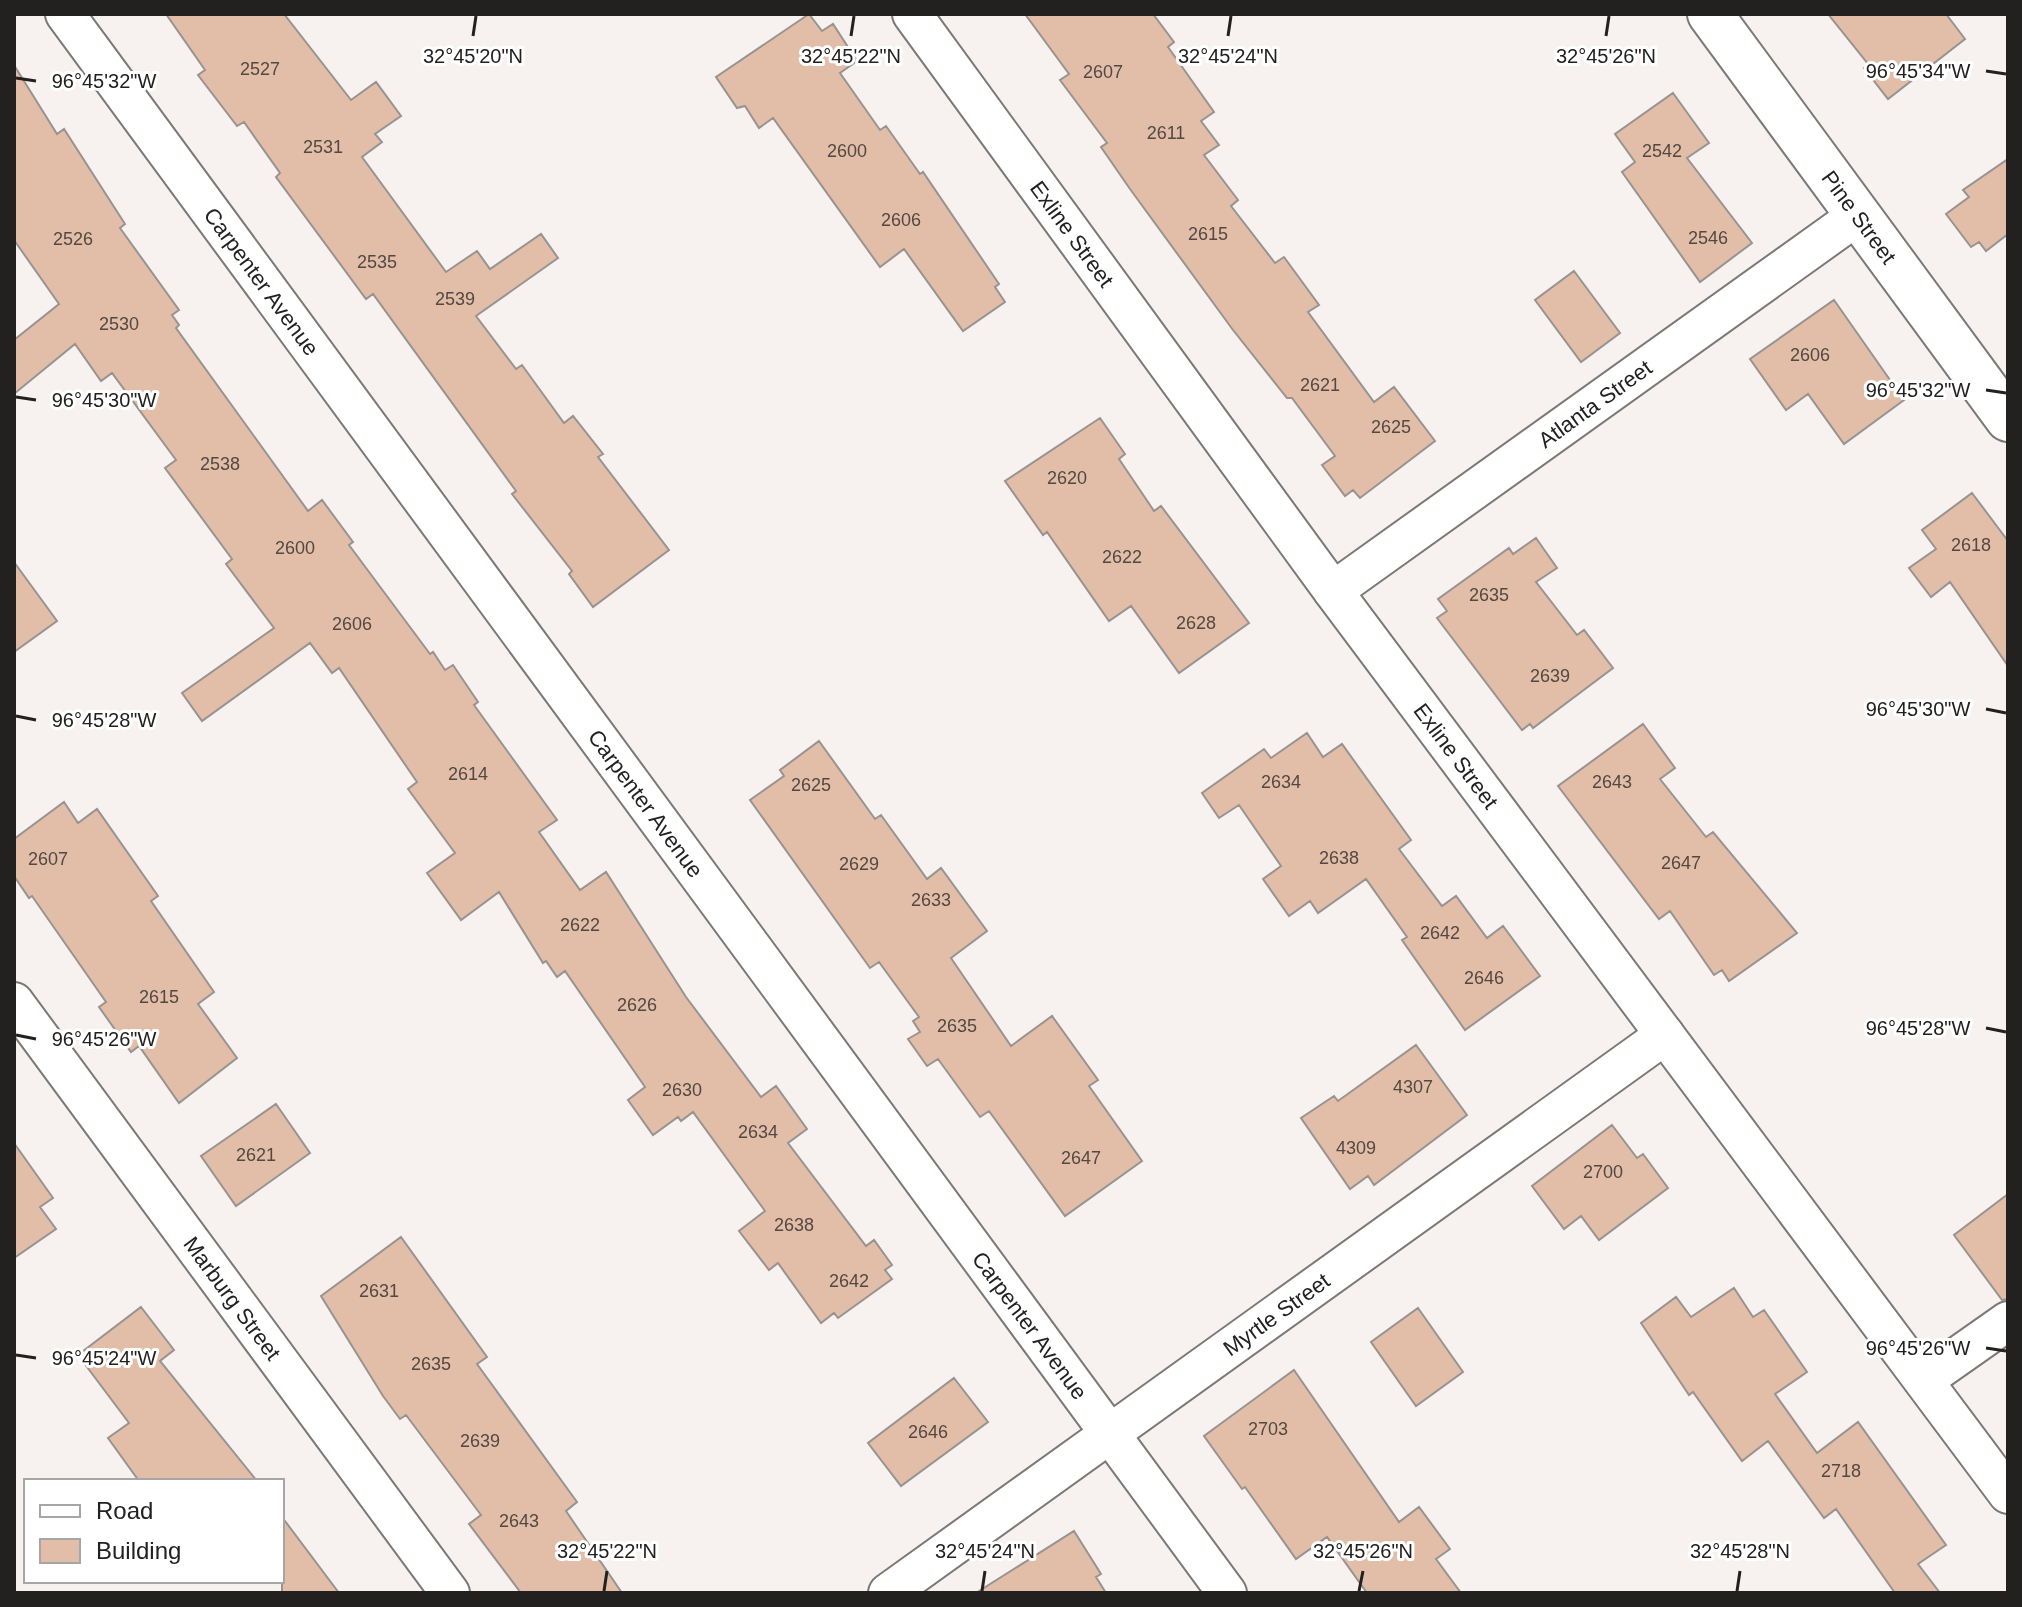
<svg xmlns="http://www.w3.org/2000/svg" width="2022" height="1607" font-family="Helvetica,sans-serif">
  <style>
    .building { fill: #e2bea8; stroke: #989391; stroke-width: 2 }
    .lines { fill: none; stroke-linecap: round; stroke-linejoin: round }
    .minor-casing { stroke: #7d7876; stroke-width: 42 }
    .tertiary-casing { stroke: #7d7876; stroke-width: 48 }
    .minor { stroke: #fff; stroke-width: 38 }
    .tertiary { stroke: #fff; stroke-width: 44 }
    .ticks { fill: none; stroke: #232120; stroke-width: 3 }
    .labels { text-anchor: middle; stroke-width: 6; stroke-linejoin: round; paint-order: stroke }
    .number-label { font-size: 18px; fill: #534842 }
    .street-label { font-size: 22px; fill: #232120; stroke: #fff }
    .ticks-label { font-size: 20px; text-anchor: middle; fill: #232120; stroke: #fff; stroke-width: 6; stroke-linejoin: round; paint-order: stroke }
  </style>
  <rect width="100%" height="100%" fill="#f7f2ef"/>
  <path class="building" d="M166 14H284L351 100 376 82 401 116 375 134 382 142 362 157 446 272 477 251 490 269 541 234 558 258 476 316 516 369 522 365 564 423 573 416 603 454 598 457 669 550 593 607 569 574 572 571 512 494 516 491 373 294 366 299 276 177 280 173 244 122 237 126 198 75 205 70Z
    M809 14 822 31 833 24 857 61 840 73 880 130 886 126 920 174 923 172 999 284 995 287 1005 302 963 331 904 249 880 267 773 118 759 128 745 106 737 108 716 77Z
    M1025 14H1153L1174 42 1168 47 1214 112 1201 121 1219 145 1204 155 1238 200 1231 206 1275 263 1284 257 1319 305 1308 312 1374 402 1394 387 1435 441 1360 498 1353 490 1345 496 1322 465 1335 456 1292 398H1287L1233 330 1130 189 1101 147 1107 143 1060 80 1069 74Z
    M1828 14H1946L1965 39 1888 99 1864 68 1868 64Z
    M14 65 57 134 64 129 125 224 120 228 179 310 172 315 179 325 176 328 308 511 322 500 353 542 349 545 430 654 433 652 445 670 453 665 478 702 474 705 557 820 539 832 580 890 606 872 686 997 761 1097 776 1086 807 1129 788 1143 866 1246 874 1240 892 1265 885 1270 892 1279 838 1318 834 1313 821 1323 778 1263 769 1270 739 1231 765 1211 693 1112 681 1121 678 1117 653 1135 628 1100 645 1087 565 971 557 977 546 961 543 963 499 892 461 920 427 873 455 853 408 789 417 782 339 668 332 673 310 643 202 721 182 693 274 628 226 564 232 559 165 468 176 460 112 373 101 381 75 344 14 394V340L59 304 14 240Z
    M1673 93 1709 143 1687 158 1752 243 1700 282 1622 172 1635 162 1615 134Z
    M2008 159V234L1986 251 1979 242 1971 247 1946 214 1969 197 1963 190Z
    M1574 271 1620 333 1581 362 1535 300Z
    M1834 300 1904 400 1844 444 1808 394 1786 410 1750 359Z
    M1100 418 1125 454 1119 459 1154 511 1161 506 1249 623 1179 673 1131 606 1109 621 1047 532 1043 535 1005 481Z
    M1972 493 2008 541V666L1950 582 1931 597 1909 568 1936 549 1922 530Z
    M1536 538 1557 568 1536 582 1577 635 1584 630 1613 668 1533 728 1530 724 1522 730 1437 618 1447 611 1438 599 1509 548 1513 554Z
    M14 562 57 621 14 652Z
    M1643 724 1675 768 1660 779 1706 837 1713 832 1797 933 1729 981 1722 970 1714 975 1670 911 1659 919 1558 786Z
    M1307 733 1323 757 1342 744 1411 840 1399 849 1442 906 1456 896 1487 938 1503 926 1540 976 1465 1030 1402 940 1407 937 1366 879 1318 913 1310 901 1289 916 1263 879 1281 866 1239 805 1219 818 1202 793 1264 749 1271 758Z
    M819 741 875 819 881 815 927 879 941 868 987 931 951 958 1011 1046 1052 1016 1098 1080 1089 1086 1142 1161 1065 1216 989 1111 980 1117 938 1059 927 1066 908 1039 920 1032 913 1021 919 1017 879 962 870 968 750 800 784 776 780 770Z
    M64 802 78 823 97 809 158 896 151 901 214 992 198 1004 237 1058 179 1103 139 1046 131 1052 99 1007 106 1002 32 896 29 898 14 876V839Z
    M1416 1045 1467 1115 1374 1185 1368 1176 1350 1189 1301 1118 1334 1096 1338 1101Z
    M276 1104 310 1153 236 1206 201 1156Z
    M1612 1125 1637 1158 1643 1154 1668 1188 1599 1240 1581 1216 1564 1229 1532 1186Z
    M14 1143 53 1198 40 1207 56 1229 14 1258Z
    M2008 1194V1299L2002 1300 1954 1235Z
    M401 1237 487 1357 477 1364 577 1502 566 1511 622 1593H521L469 1524 481 1515 406 1415 400 1419 383 1396 321 1296Z
    M1734 1288 1753 1317 1764 1310 1807 1372 1775 1394 1817 1453 1858 1422 1946 1545 1918 1564 1940 1593H1895L1836 1509 1824 1518 1768 1441 1742 1461 1693 1392 1689 1395 1641 1323 1676 1297 1691 1317Z
    M141 1307 174 1350 160 1361 257 1481H139L108 1438 129 1423 78 1355Z
    M1418 1308 1463 1372 1416 1406 1371 1342Z
    M1294 1370 1399 1522 1419 1507 1450 1549 1436 1559 1461 1593H1367L1327 1537 1296 1559 1245 1487 1242 1489 1204 1436Z
    M954 1378 988 1422 901 1486 868 1443Z
    M282 1517 339 1593H282Z
    M1074 1531 1101 1574 1096 1577 1106 1593H976Z"/>
  <g class="lines">
    <defs>
      <g id="minor">
        <path id="s1" d="M65 14 1227 1593"/>
        <path id="s2" d="M912 14 1333 591 2008 1494"/>
        <path id="s3" d="M1333 591 1857 216"/>
        <path id="s4" d="M14 1002 450 1593"/>
        <path d="M1924 1380 2008 1321"/>
        <path id="s5" d="M888 1593 1665 1035"/>
      </g>
      <g id="tertiary">
        <path id="s6" d="M1710 14 2008 419"/>
      </g>
    </defs>
    <use href="#minor" class="minor-casing"/>
    <use href="#tertiary" class="tertiary-casing"/>
    <use href="#minor" class="minor"/>
    <use href="#tertiary" class="tertiary"/>
  </g>
  <path class="ticks" d="M473 36 476 16M851 36 854 16M1228 36 1231 16M1606 36 1609 16M1986 71 2006 74M16 78 36 81M1986 390 2006 393M16 397 36 400M1986 709 2006 713M16 716 36 720M1986 1028 2006 1032M16 1035 36 1039M1986 1348 2006 1351M16 1355 36 1358M604 1591 607 1571M982 1591 985 1571M1359 1591 1363 1571M1737 1591 1740 1571"/>
  <g class="labels">
    <g class="number-label">
      <text x="260" y="75">2527</text>
      <text x="1103" y="78">2607</text>
      <text x="1166" y="139">2611</text>
      <text x="323" y="153">2531</text>
      <text x="847" y="157">2600</text>
      <text x="1662" y="157">2542</text>
      <text x="901" y="226">2606</text>
      <text x="1208" y="240">2615</text>
      <text x="1708" y="244">2546</text>
      <text x="73" y="245">2526</text>
      <text x="377" y="268">2535</text>
      <text x="455" y="305">2539</text>
      <text x="119" y="330">2530</text>
      <text x="1810" y="361">2606</text>
      <text x="1320" y="391">2621</text>
      <text x="1391" y="433">2625</text>
      <text x="220" y="470">2538</text>
      <text x="1067" y="484">2620</text>
      <text x="1971" y="551">2618</text>
      <text x="295" y="554">2600</text>
      <text x="1122" y="563">2622</text>
      <text x="1489" y="601">2635</text>
      <text x="1196" y="629">2628</text>
      <text x="352" y="630">2606</text>
      <text x="1550" y="682">2639</text>
      <text x="468" y="780">2614</text>
      <text x="1281" y="788">2634</text>
      <text x="1612" y="788">2643</text>
      <text x="811" y="791">2625</text>
      <text x="1339" y="864">2638</text>
      <text x="48" y="865">2607</text>
      <text x="1681" y="869">2647</text>
      <text x="859" y="870">2629</text>
      <text x="931" y="906">2633</text>
      <text x="580" y="931">2622</text>
      <text x="1440" y="939">2642</text>
      <text x="1484" y="984">2646</text>
      <text x="159" y="1003">2615</text>
      <text x="637" y="1011">2626</text>
      <text x="957" y="1032">2635</text>
      <text x="1413" y="1093">4307</text>
      <text x="682" y="1096">2630</text>
      <text x="758" y="1138">2634</text>
      <text x="1356" y="1154">4309</text>
      <text x="256" y="1161">2621</text>
      <text x="1081" y="1164">2647</text>
      <text x="1603" y="1178">2700</text>
      <text x="794" y="1231">2638</text>
      <text x="849" y="1287">2642</text>
      <text x="379" y="1297">2631</text>
      <text x="431" y="1370">2635</text>
      <text x="1268" y="1435">2703</text>
      <text x="928" y="1438">2646</text>
      <text x="480" y="1447">2639</text>
      <text x="1841" y="1477">2718</text>
      <text x="519" y="1527">2643</text>
    </g>
    <g class="street-label">
      <text dy="8" stroke="none"><textPath href="#s6" startOffset="252">Pine Street</textPath></text>
      <text dy="8" stroke="none"><textPath href="#s2" startOffset="272">Exline Street</textPath></text>
      <text dy="8" stroke="none"><textPath href="#s1" startOffset="332">Carpenter Avenue</textPath></text>
      <text dy="8" stroke="none"><textPath href="#s3" startOffset="322">Atlanta Street</textPath></text>
      <text dy="8" stroke="none"><textPath href="#s2" startOffset="920">Exline Street</textPath></text>
      <text dy="8" stroke="none"><textPath href="#s1" startOffset="980">Carpenter Avenue</textPath></text>
      <text dy="8" stroke="none"><textPath href="#s4" startOffset="368">Marburg Street</textPath></text>
      <text dy="8" stroke="none"><textPath href="#s5" startOffset="478">Myrtle Street</textPath></text>
      <text dy="8" stroke="none"><textPath href="#s1" startOffset="1628">Carpenter Avenue</textPath></text>
    </g>
  </g>
  <g class="ticks-label">
    <text x="473" y="63">32°45'20"N</text>
    <text x="851" y="63">32°45'22"N</text>
    <text x="1228" y="63">32°45'24"N</text>
    <text x="1606" y="63">32°45'26"N</text>
    <text x="1918" y="78">96°45'34"W</text>
    <text x="104" y="88">96°45'32"W</text>
    <text x="1918" y="397">96°45'32"W</text>
    <text x="104" y="407">96°45'30"W</text>
    <text x="1918" y="716">96°45'30"W</text>
    <text x="104" y="727">96°45'28"W</text>
    <text x="1918" y="1035">96°45'28"W</text>
    <text x="104" y="1046">96°45'26"W</text>
    <text x="1918" y="1355">96°45'26"W</text>
    <text x="104" y="1365">96°45'24"W</text>
    <text x="607" y="1558">32°45'22"N</text>
    <text x="985" y="1558">32°45'24"N</text>
    <text x="1363" y="1558">32°45'26"N</text>
    <text x="1740" y="1558">32°45'28"N</text>
  </g>
  <rect width="2022" height="1607" fill="none" stroke="#232120" stroke-width="32"/>
  <rect x="24" y="1479" width="260" height="104" fill="#ffffff" stroke="#a7a6a6" stroke-width="2"/>
  <rect x="40" y="1505" width="40" height="12" fill="#ffffff" stroke="#a7a6a6" stroke-width="2"/>
  <text x="96" y="1519" font-size="24" fill="#232120">Road</text>
  <rect x="40" y="1539" width="40" height="24" fill="#e2bea8" stroke="#a7a6a6" stroke-width="2"/>
  <text x="96" y="1559" font-size="24" fill="#232120">Building</text>
</svg>
